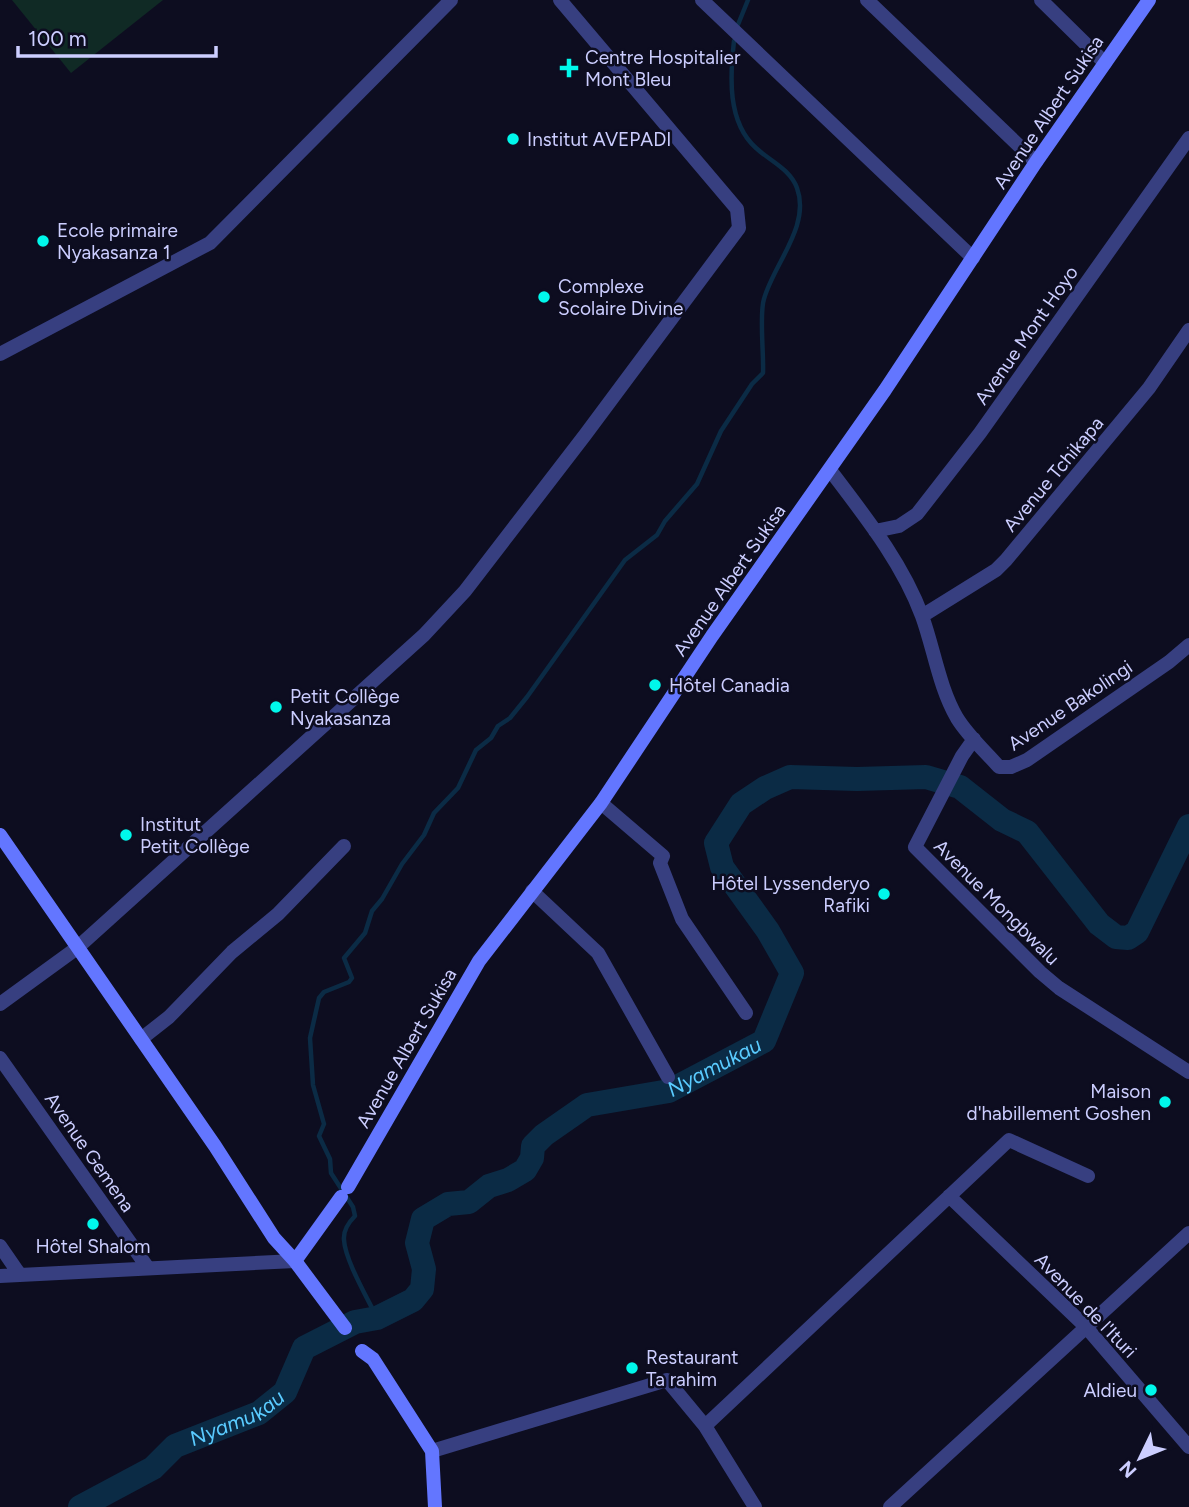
<svg xmlns="http://www.w3.org/2000/svg" width="1189" height="1507" font-family="Figtree,sans-serif">
  <style>
    .garden { fill: #102a25 }
    .lines { fill: none; stroke-linecap: round; stroke-linejoin: round }
    .stream { stroke: #0b2b45; stroke-width: 4.5 }
    .river { stroke: #0b2b45; stroke-width: 24 }
    .street { stroke: #373f80; stroke-width: 14 }
    .secondary { stroke: #6376ff; stroke-width: 14 }
    .poi-dot { fill: #00f7eb; stroke: #0d0d20; stroke-width: 2.5 }
    .labels { text-anchor: middle; stroke-width: 5; stroke-linejoin: round; paint-order: stroke }
    .poi-label { font-size: 19px; fill: #ccceff; stroke: #0d0d20; text-anchor: start }
    .street-label { font-size: 19px; fill: #ccceff; stroke: #0d0d20 }
    .water-label { font-size: 21px; font-style: italic; fill: #5acbff; stroke: #0d0d20 }
  </style>
  <rect width="100%" height="100%" fill="#0d0d20"/>
  <path class="garden" d="M12 0H163L71 73Z"/>
  <g class="lines">
    <path class="stream" d="M737 27 748 0
      M377 1318C368 1299 345 1260 344 1240 343 1230 348 1223 355 1216L353 1207 331 1173 330 1159 319 1136 324 1124 313 1085 310 1038 319 998 324 992 349 982 352 978 344 958 365 933 372 911 382 899 402 864 424 835 434 813 458 788 476 750 491 738 498 726 510 718 527 697 625 560 657 535 665 521 697 484 721 431 752 384 763 373C764 355 759 313 764 299 773 265 811 226 797 188 790 169 770 161 756 148 727 122 730 76 734 41"/>
    <path class="river" id="s1" d="M80 1507 153 1468 175 1446 259 1413 285 1392 304 1348 355 1322 377 1318 413 1300 422 1289 424 1269 417 1243 423 1219 448 1204 469 1202 489 1186 508 1180 525 1170 532 1158 533 1146 544 1135 587 1105 669 1091 764 1041 792 973 768 931 722 867 716 843 741 804 765 788 790 777 857 779 926 777 960 787 1002 820 1027 832 1099 924 1116 937 1128 938 1137 932 1189 826"/>
    <path class="street" d="M702 0 973 258
      M867 0 1036 162
      M1041 0 1105 63
      M0 354 210 243 451 0
      M830 470C864 515 902 562 922 616 934 649 939 687 957 718 968 736 985 751 999 767H1011L1027 760 1169 662 1189 645
      M875 531 899 526 917 514 980 433 1189 138
      M922 616 996 570 1006 560 1149 388 1189 330
      M974 739 962 756 915 847 1040 972 1059 988 1189 1072
      M601 803 663 856 660 863 682 919 746 1013
      M532 891 598 953 668 1077
      M0 1004 77 948 424 635 465 591 585 435 739 228 737 209 560 0
      M141 1039 169 1017 232 952 278 914 344 846
      M0 1058 148 1268
      M949 1196 1086 1327 1189 1447
      M0 1246 20 1275
      M0 1276 295 1261
      M705 1426 1009 1140 1088 1176
      M432 1451 667 1380 705 1426 755 1507
      M890 1507 1189 1233"/>
    <path class="secondary" d="M0 835 215 1146 274 1238 295 1261 345 1328
      M348 1187 479 961 601 803 712 636 885 390 1036 162 1149 0
      M295 1261 341 1197
      M362 1351 373 1359 432 1451 435 1507"/>
  </g>
  <g class="poi-dot">
    <path d="M565.5 57.5h7v7h7v7h-7v7h-7v-7h-7v-7h7z"/>
    <circle cx="513" cy="139" r="7"/>
    <circle cx="43" cy="241" r="7"/>
    <circle cx="544" cy="297" r="7"/>
    <circle cx="655" cy="685" r="7"/>
    <circle cx="276" cy="707" r="7"/>
    <circle cx="126" cy="835" r="7"/>
    <circle cx="884" cy="894" r="7"/>
    <circle cx="1165" cy="1102" r="7"/>
    <circle cx="93" cy="1224" r="7"/>
    <circle cx="632" cy="1368" r="7"/>
    <circle cx="1151" cy="1390" r="7"/>
  </g>
  <g class="labels">
    <g class="poi-label">
      <text x="585" y="64">Centre Hospitalier<tspan x="585" dy="22">Mont Bleu</tspan></text>
      <text x="527" y="146">Institut AVEPADI</text>
      <text x="57" y="237">Ecole primaire<tspan x="57" dy="22">Nyakasanza 1</tspan></text>
      <text x="558" y="293">Complexe<tspan x="558" dy="22">Scolaire Divine</tspan></text>
      <text x="669" y="692">Hôtel Canadia</text>
      <text x="290" y="703">Petit Collège<tspan x="290" dy="22">Nyakasanza</tspan></text>
      <text x="140" y="831">Institut<tspan x="140" dy="22">Petit Collège</tspan></text>
      <text x="870" y="890" text-anchor="end">Hôtel Lyssenderyo<tspan x="870" dy="22">Rafiki</tspan></text>
      <text x="1151" y="1098" text-anchor="end">Maison<tspan x="1151" dy="22">d'habillement Goshen</tspan></text>
      <text x="93" y="1253" text-anchor="middle">Hôtel Shalom</text>
      <text x="646" y="1364">Restaurant<tspan x="646" dy="22">Ta rahim</tspan></text>
      <text x="1137" y="1397" text-anchor="end">Aldieu</text>
    </g>
    <g class="street-label">
      <text transform="translate(1048 112) rotate(-56)" y="7">Avenue Albert Sukisa</text>
      <text transform="translate(1026 335) rotate(-55)" y="7">Avenue Mont Hoyo</text>
      <text transform="translate(1053 474) rotate(-50)" y="7">Avenue Tchikapa</text>
      <text transform="translate(729 580) rotate(-55)" y="7">Avenue Albert Sukisa</text>
      <text transform="translate(1070 705) rotate(-34)" y="7">Avenue Bakolingi</text>
      <text transform="translate(997 902) rotate(45)" y="7">Avenue Mongbwalu</text>
      <text transform="translate(406 1048) rotate(-60)" y="7">Avenue Albert Sukisa</text>
      <text transform="translate(90 1152) rotate(55)" y="7">Avenue Gemena</text>
      <text transform="translate(1086 1305) rotate(46)" y="7">Avenue de l'Ituri</text>
    </g>
    <g class="water-label">
      <text dy="7" stroke="none"><textPath href="#s1" startOffset="835">Nyamukau</textPath></text>
      <text dy="7" stroke="none"><textPath href="#s1" startOffset="182">Nyamukau</textPath></text>
    </g>
  </g>
  <g transform="translate(1140 1458) rotate(227)" stroke="#0d0d20" stroke-width="5" paint-order="stroke">
  <path d="M0-5L12 26L0 18L-12 26Z" fill="#ccceff"/>
  <text y="-10" font-size="19" font-weight="bold" text-anchor="middle" fill="#ccceff">N</text>
  </g>
  <path d="M18 46v10h198v-10" fill="none" stroke="#ccceff" stroke-width="3.5"/>
  <text x="28" y="46" font-size="21" fill="#ccceff" stroke="#0d0d20" stroke-width="5" paint-order="stroke">100 m</text>
</svg>
